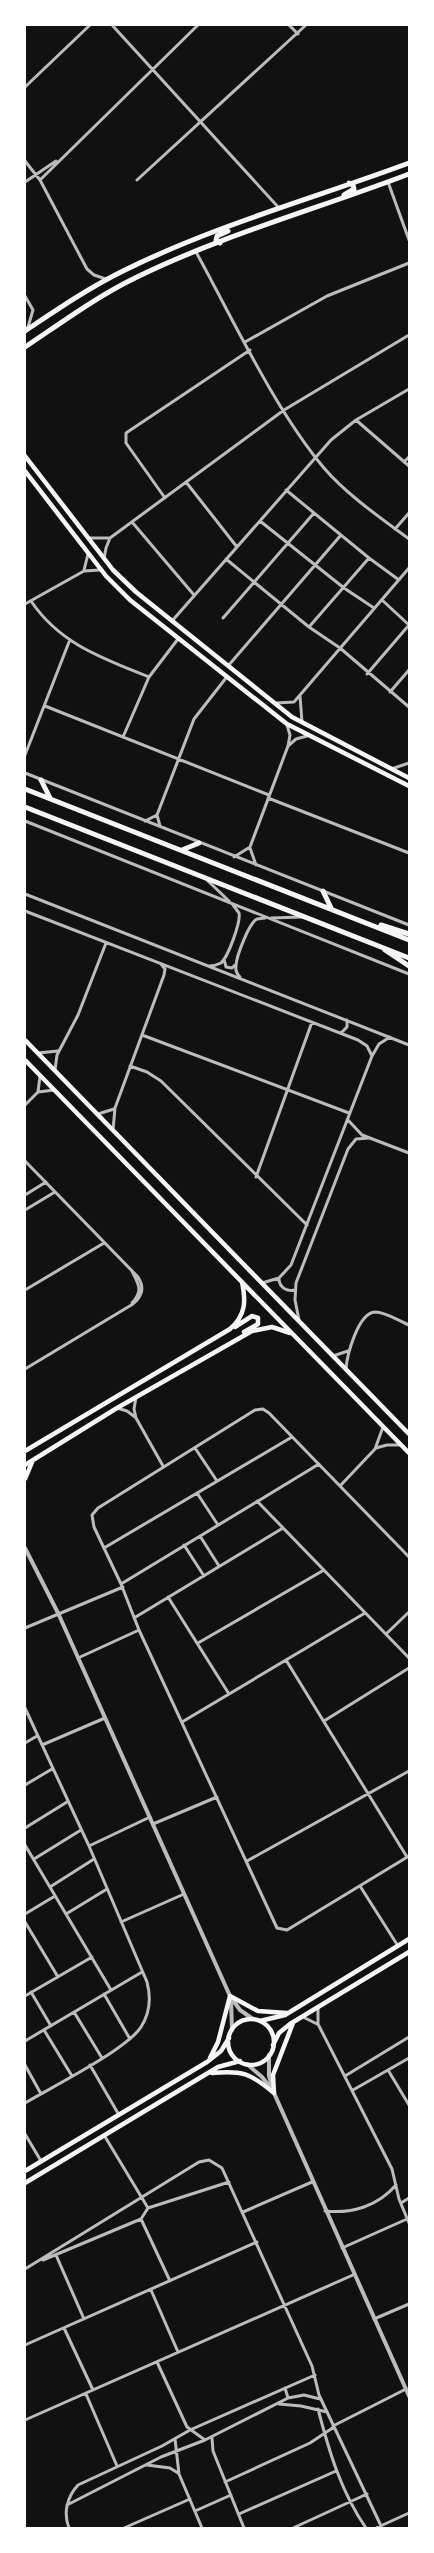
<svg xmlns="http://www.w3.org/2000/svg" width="434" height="2553" font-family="Raleway,sans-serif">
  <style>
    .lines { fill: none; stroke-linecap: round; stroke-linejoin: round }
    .minor { stroke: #bcbcbc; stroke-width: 3 }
    .tertiary { stroke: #bcbcbc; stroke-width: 4 }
    .secondary { stroke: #f5f5f5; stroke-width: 4.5 }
    .primary { stroke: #f5f5f5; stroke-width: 5 }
  </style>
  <rect width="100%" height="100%" fill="#111"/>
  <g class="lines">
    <path class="minor" d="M112 25 279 208
      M289 25 298 34
      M25 87 90 25
      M25 161 40 180 87 269 94 275 106 279
      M40 180 198 25
      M137 180 306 25
      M25 182 56 161
      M388 182 409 240
      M196 252C234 321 274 408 324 468 346 494 382 519 409 539
      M25 296 33 310 28 327
      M245 342 327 296 409 263
      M356 420 409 466
      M404 462 409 457
      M186 482 237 547
      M286 490 369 558 399 580
      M165 498 126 443V433L250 350
      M260 521 344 588 374 608
      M132 522 194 595
      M395 529 409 513
      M88 538H110
      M104 559 106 548 110 538 284 410 409 335
      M226 559 309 627 340 648 409 707
      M84 570 88 554
      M382 600 409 625
      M31 601C60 644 102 658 149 677
      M25 604 84 571 100 570
      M223 618 314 513
      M172 621 331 440 356 420 409 389
      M309 627 369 558
      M228 666 341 535
      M367 674 409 625
      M390 692 409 670
      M300 696 302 722
      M276 703 294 702 409 568
      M45 706 269 795
      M123 737 149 677 178 639
      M288 746 296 739 307 736
      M25 755 69 642
      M391 769 409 763
      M25 773 409 925
      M268 798 409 853
      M25 821 409 974
      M145 821 157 815
      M160 826 157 815 194 719 226 678
      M250 848 256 865
      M234 857 250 847 288 746 290 735 287 725
      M208 881 229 901
      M25 894 409 1045
      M25 911 358 1040 367 1046 372 1056
      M271 918 302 917
      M224 959 226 967 232 968 235 965
      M209 966C213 966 217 965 221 963 228 957 241 922 239 913L233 905
      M240 977C237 974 235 971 236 966 236 957 249 923 257 919L265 918
      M341 1033 347 1027V1020
      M142 1035 349 1113
      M38 1053 58 1051
      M130 1066 147 1072 161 1081 307 1225
      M55 1070 57 1055 78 1015 106 943
      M38 1092 54 1090
      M25 1105 38 1092 40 1076
      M98 1114 114 1109
      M348 1120 362 1135 409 1153
      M113 1130 115 1108 164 975 165 969 161 964
      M25 1161 138 1277C145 1288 142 1296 133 1304L25 1369
      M256 1177 312 1022
      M25 1195 46 1182
      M25 1210 55 1192
      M132 1271C138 1284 144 1290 132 1303
      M279 1278C279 1287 286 1292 295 1290
      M262 1283 279 1278 291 1265 372 1056 379 1044 390 1037
      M25 1290 104 1243
      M299 1320 295 1300 296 1283 348 1149 356 1139 369 1138
      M333 1356 348 1351
      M346 1369C347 1355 358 1313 375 1312 386 1312 399 1321 409 1325
      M136 1397 134 1409 136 1418 163 1466
      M117 1408 127 1411 135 1417
      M195 1448 217 1481
      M376 1448 387 1445H401
      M340 1486 375 1449 383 1427
      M197 1493 218 1525
      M257 1501 409 1658
      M200 1536 219 1566
      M184 1545 204 1576
      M104 1548 292 1437
      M409 1557 269 1413 263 1409 255 1410 98 1508 92 1515 94 1527 121 1584 139 1630 277 1928 287 1930 409 1856
      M121 1584 319 1464
      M168 1597 229 1694
      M134 1618 283 1528
      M25 1628 123 1587
      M386 1634 409 1612
      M198 1643 324 1570
      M78 1658 139 1630
      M286 1660 407 1857
      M25 1708 89 1846 147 1982C151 1997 150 2013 141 2027 126 2050 52 2087 25 2103
      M324 1721 409 1668
      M182 1722 365 1613
      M25 1743 37 1736
      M42 1745 105 1718
      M25 1785 52 1769
      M153 1824 217 1797
      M25 1828 67 1802
      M25 1845 111 1990
      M89 1846 150 1817
      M34 1859 81 1830
      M247 1861 409 1771
      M360 1886 398 1946
      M50 1887 94 1859
      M25 1914 55 1896
      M66 1914 107 1889
      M25 1922 58 1977
      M121 1922 184 1894
      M31 1992 51 2026
      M104 1994 130 2039
      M25 1996 92 1957
      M318 2007V2024L392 2169 399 2199 409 2223
      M74 2012 102 2058
      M303 2017 317 2024
      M44 2030 72 2076
      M25 2041 142 1972
      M25 2065 41 2094
      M90 2065 119 2115
      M388 2070 409 2105
      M345 2076 409 2037
      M353 2090 409 2058
      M25 2134 41 2161
      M104 2135 148 2208
      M401 2203 409 2198
      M325 2211C352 2214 378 2206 396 2185
      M243 2212 312 2182
      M141 2219 170 2281
      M342 2248 407 2219
      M56 2255 84 2319
      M43 2260 141 2219 148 2208 229 2182
      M25 2269 199 2162 209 2160 222 2168 312 2366 319 2395 382 2528
      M151 2290 178 2352
      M374 2319 409 2304
      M64 2328 93 2390
      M25 2345 257 2242
      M157 2362 187 2427 205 2440
      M285 2388 288 2398
      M86 2394 117 2466
      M279 2404 301 2406 327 2412
      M318 2409C329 2451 341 2492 366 2528
      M25 2420 353 2275
      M333 2426 406 2389
      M212 2438 213 2451 244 2528
      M175 2439 179 2474 202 2528
      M147 2465 170 2468 178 2473
      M225 2482 310 2443 334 2427
      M67 2505 161 2457 205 2440 288 2398 304 2395 320 2399
      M195 2511 231 2495
      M239 2514 336 2471
      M69 2528C63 2513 67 2497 78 2485L162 2446 190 2430 315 2375
      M124 2528 190 2499
      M293 2528 367 2494
      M376 2528 409 2513"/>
    <path class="tertiary" d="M25 1548 58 1613 230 1996 240 2010 253 2019
      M231 2000 232 2030
      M269 2055V2076L274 2093 409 2396
      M247 2064 262 2077 270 2087"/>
    <path class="secondary" d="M25 456 113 570 136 592 292 717 409 778
      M25 471 106 576 130 600 287 724 409 786
      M25 1040 409 1434
      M25 1060 409 1453
      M235 1327 252 1316 258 1318V1324L244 1332
      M25 1451 230 1329C246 1315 246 1301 242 1282
      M25 1465 117 1408 252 1331 272 1327 290 1333
      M25 1479 33 1460
      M228 2042a23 23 0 1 1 46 0a23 23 0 1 1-46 0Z
      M260 2021 285 2015 409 1939
      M273 2045 279 2033 290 2024 409 1952
      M210 2058 218 2042 230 1996 258 2011 287 2013
      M212 2073C242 2070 250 2073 274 2093
      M274 2093 273 2075 293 2023
      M25 2171 207 2062 221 2051 229 2038
      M25 2183 218 2067 240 2061"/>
    <path class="primary" d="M344 195 354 189 353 185 349 183
      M220 243 216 240 217 236 228 231
      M25 331C58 309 90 287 125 270 216 225 315 198 409 163
      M25 347C61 323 96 297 135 278 220 236 320 208 409 174
      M41 780 50 798
      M25 789 409 940
      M25 807 409 958
      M182 850 199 843
      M323 891 331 908
      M381 925 409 934
      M385 950 409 966"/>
  </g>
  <rect width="434" height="2553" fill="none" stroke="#ffffff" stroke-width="52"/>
</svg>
